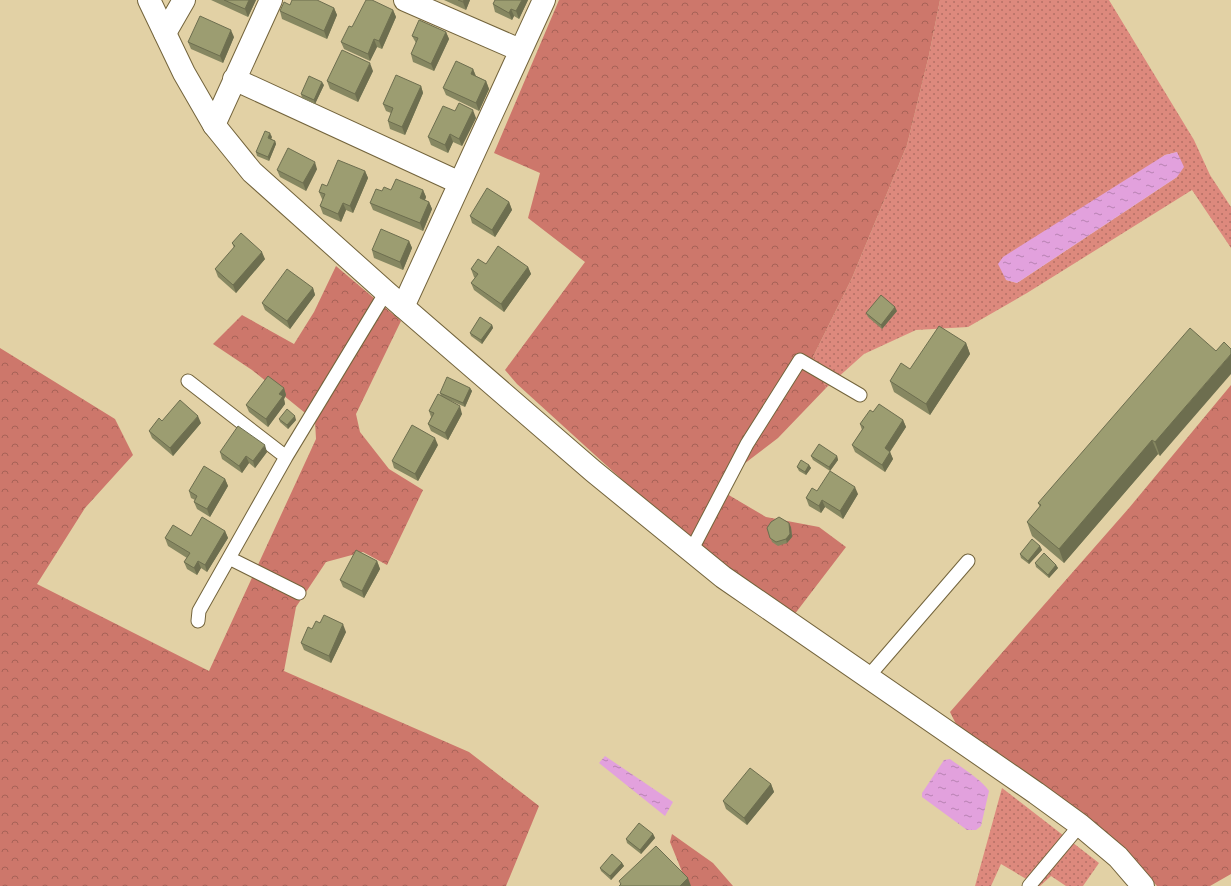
<svg xmlns="http://www.w3.org/2000/svg" width="1231" height="886" font-family="'Space Grotesk',sans-serif">
  <style>
    .grass { fill: url(#grass-dots); fill-rule: evenodd }
    .forest { fill: url(#forest-crowns) }
    .water { fill: url(#water-ripples) }
    .lines { fill: none; stroke-linecap: round; stroke-linejoin: round }
    .lane-casing { stroke: #73643c; stroke-width: 15 }
    .street-casing { stroke: #73643c; stroke-width: 24 }
    .secondary-casing { stroke: #73643c; stroke-width: 24 }
    .lane { stroke: #fff; stroke-width: 13 }
    .street { stroke: #fff; stroke-width: 22 }
    .secondary { stroke: #fff; stroke-width: 22 }
    .wall { fill: #868761 }
    .shaded-wall { fill: #6d6e4f }
    .building { fill: #9c9d71; stroke: #6d6e4f }
  </style>
  <defs>
    <pattern id="grass-dots" width="8" height="8" patternUnits="userSpaceOnUse"><rect width="8" height="8" fill="#dd897d"/><path d="M2 2h.1M6 6h.1" fill="none" stroke="#b47066" stroke-width="1.8" stroke-linecap="round"/></pattern>
    <pattern id="forest-crowns" width="20" height="18" patternUnits="userSpaceOnUse"><rect width="20" height="18" fill="#cd776b"/><path d="M2 6a3 3 0 1 1 6 0M12 15a3 3 0 1 1 6 0" fill="none" stroke="#a76257"/></pattern>
    <pattern id="water-ripples" width="26" height="14" patternUnits="userSpaceOnUse"><rect width="26" height="14" fill="#e2a1dd"/><path d="M2 4q2-2 4 0t4 0M15 11q2-2 4 0t4 0" fill="none" stroke="#b883b2"/></pattern>
  </defs>
  <rect width="100%" height="100%" fill="#e2d1a5"/>
  <path class="grass" d="M940 0H1109L1194 140 1210 175 1231 207V248L1192 190 1027 293 968 327 916 330 864 354 826 388 813 357 852 278 907 145 929 55ZM1177 152V177L1017 283 1006 280 1165 155Z
    M1002 788 1099 863 1083 886H1066L1051 876 1040 886H1038L1001 864 991 886H975Z"/>
  <path class="forest" d="M559 0H940L929 55 907 145 852 278 813 357 826 388 778 438 736 470 727 494 766 517 819 527 846 547 794 615 717 559 640 496 517 384 505 370 585 262 528 218 540 173 494 153Z
    M336 266 401 321 356 414 360 432 389 469 423 490 387 565 363 552 326 562 296 607 284 671 469 752 539 806 506 886H0V348L115 419 133 455 85 508 37 584 209 671 316 439 315 421 252 370 213 344 242 315 294 344 314 312Z
    M1231 385V874L1210 886H1157L1125 852 957 726 950 712 1129 508Z
    M672 834 713 863 733 886H683L685 879 670 842Z"/>
  <path class="water" d="M1177 152 1184 167 1177 177 1017 283 1006 280 998 264 1003 257 1165 155Z
    M605 756 673 802 665 816 599 763Z
    M950 759C962 768 982 780 989 791L981 826 976 830H967L922 797V793L944 760Z"/>
  <g class="lines">
    <defs>
      <path id="lane" d="M188 381 286 457
        M691 551 747 444 800 360 860 395
        M229 558 299 593
        M198 621 199 611 286 457 386 292
        M867 678 968 561
        M1029 886 1080 825"/>
      <path id="street" d="M405 0 520 50
        M165 33 184 0
        M234 79 460 183
        M214 125 271 0
        M403 307 544 0"/>
      <path id="secondary" d="M149 0 184 73 214 125 252 172 386 292 593 471 723 577 1036 793 1080 825 1118 857 1143 886"/>
    </defs>
    <use href="#lane" class="lane-casing"/>
    <use href="#street" class="street-casing"/>
    <use href="#secondary" class="secondary-casing"/>
    <use href="#lane" class="lane"/>
    <use href="#street" class="street"/>
    <use href="#secondary" class="secondary"/>
  </g>
  <path class="wall" d="M211 0H256L248 17Z
    M444 0H470L466 10Z
    M494 0H528L519 19 514 16 512 20 495 12 493 4 495 0Z
    M290 5 334 8 337 15 327 39 282 19 280 11Z
    M393 10 396 17 382 49 377 47 370 61 344 49 341 42 352 27Z
    M446 32 449 39 434 71 413 62 411 54 416 43 412 36Z
    M234 37 223 63 191 49 188 42Z
    M473 69 476 76 486 81 489 89 479 111 446 95 443 88Z
    M373 71 358 102 330 89 327 81Z
    M324 85 315 104 302 98 301 94Z
    M421 86 423 93 405 135 390 129 388 121 391 113 386 111 383 104Z
    M455 111 476 118 462 146 453 142 448 153 431 145 428 137Z
    M272 137 271 139 275 141 276 144 269 161 257 156 256 152Z
    M317 169 306 191 280 177 277 170Z
    M365 171 368 178 353 213 346 210 341 222 323 214 320 206 323 200 322 199 319 192 327 186Z
    M391 190H423L426 197 425 200 429 202 432 209 423 231 373 210 370 203Z
    M509 202 512 210 495 237 472 223 470 216Z
    M409 241 412 248 403 270 374 258 372 250Z
    M232 243 265 259 236 293 218 277 215 269 234 248Z
    M486 264 528 267 531 274 504 312 474 290 471 283 475 278 474 277 471 269Z
    M313 288 315 295 290 329 265 310 262 303Z
    M897 311 882 329 868 317 866 313Z
    M492 325 493 328 482 344 471 336 470 333Z
    M966 343 970 354 930 415 894 392 890 381 910 369Z
    M1216 351 1160 456 1158 454 1064 563 1032 536 1027 522 1040 507 1038 503Z
    M284 388 286 395 284 399 285 404 268 427 249 412 246 405Z
    M470 388 472 391 465 407 449 400 462 414 448 440 431 431 428 424 431 417 429 411 441 396 440 393Z
    M873 412 903 420 906 427 890 452 893 459 885 472 855 452 852 445 862 430 860 424Z
    M279 419 296 420 288 429 280 422Z
    M162 421 201 423 173 456 152 438 149 431Z
    M438 445 418 481 394 468 392 461Z
    M220 452H267L255 468 249 463 242 473 222 459Z
    M811 456H837L838 460 830 471 813 460Z
    M809 465 811 468 806 475 799 471 797 467Z
    M225 479 228 486 210 517 197 509 194 502 195 500 191 498 189 491Z
    M817 491 858 494 843 519 825 507 821 513 809 506 806 498Z
    M791 527 792 537 787 543 778 546 772 542 767 528Z
    M225 531 228 538 207 572 201 568 197 575 187 569 184 562 187 558 168 546 165 538 191 536Z
    M1040 546 1042 550 1029 564 1021 558 1020 554Z
    M377 561 380 569 364 598 343 587 340 580Z
    M1035 563 1056 565 1058 568 1049 578 1036 567Z
    M320 623 346 632 331 663 304 650 301 643 312 629Z
    M771 784 774 792 747 825 726 809 723 801Z
    M653 834 655 838 641 854 627 843 626 839Z
    M622 863 624 866 611 880 601 871 600 868Z"/>
  <path class="shaded-wall" d="M249 0H256L248 17 245 9Z
    M464 0H470L466 10 463 2Z
    M522 0H528L519 19 516 11Z
    M334 8 337 15 327 39 324 31Z
    M511 9 514 16 512 20 509 13Z
    M393 10 396 17 382 49 379 41Z
    M231 30 234 37 223 63 220 56Z
    M446 32 449 39 434 71 431 64Z
    M374 39 377 47 370 61 368 54Z
    M370 63 373 71 358 102 355 94Z
    M473 69 476 77 471 74Z
    M486 81 489 89 479 111 476 103Z
    M322 82 324 85 315 104 314 100Z
    M421 86 423 93 405 135 402 127Z
    M473 110 476 118 462 146 459 139Z
    M270 133 272 137 270 142 268 138Z
    M450 134 453 142 448 153 445 145Z
    M275 141 276 144 269 161 268 157Z
    M315 162 317 169 306 191 303 183Z
    M365 171 368 178 353 213 350 206Z
    M423 190 426 197 423 205 420 198Z
    M429 202 432 209 423 231 420 223Z
    M509 202 512 210 495 237 492 230Z
    M343 203 346 210 341 222 338 214Z
    M409 241 412 248 403 270 400 262Z
    M262 252 265 259 236 293 233 285Z
    M528 267 531 274 504 312 501 304Z
    M313 288 315 295 290 329 287 321Z
    M895 307 897 311 882 329 881 325Z
    M492 325 493 328 482 344 481 340Z
    M966 343 970 354 930 415 926 404Z
    M1231 354V374L1160 456 1155 442Z
    M284 388 286 395 284 399 285 404 268 427 266 419 279 394Z
    M470 388 472 391 465 407 463 403Z
    M460 406 462 414 448 440 445 433Z
    M198 416 201 423 173 456 170 448Z
    M295 416 296 420 288 429 287 425Z
    M903 420 906 427 887 456 885 448Z
    M435 438 438 445 418 481 415 474Z
    M1152 440 1158 454 1064 563 1059 549Z
    M265 445 267 452 255 468 253 461Z
    M890 452 893 459 885 472 882 465Z
    M246 456 249 463 242 473 239 466Z
    M837 456 838 460 830 471 829 467Z
    M809 465 811 468 806 475 805 472Z
    M225 479 228 486 210 517 207 509Z
    M855 487 858 494 843 519 840 511Z
    M822 500 825 507 821 513 819 506Z
    M789 523 791 527 792 537 787 543 786 539Z
    M225 531 228 538 207 572 205 565Z
    M1040 546 1042 550 1029 564 1028 561Z
    M198 561 201 568 197 575 194 568Z
    M377 561 380 569 364 598 362 591Z
    M1056 565 1058 568 1049 578 1048 575Z
    M343 624 346 632 331 663 329 656Z
    M771 784 774 792 747 825 744 818Z
    M653 834 655 838 641 854 640 850Z
    M622 863 624 866 611 880 610 876Z
    M688 878 691 886H680Z"/>
  <path class="building" d="M224 0H249L245 9Z
    M292 0H317L334 8 324 31 280 11 284 2 290 5Z
    M366 0H372L393 10 379 41 374 39 368 54 341 42 349 26 352 27Z
    M458 0H464L463 2Z
    M495 0H522L516 11 511 9 509 13 493 4Z
    M200 16 231 30 220 56 188 42Z
    M419 20 446 32 431 64 411 54 418 38 412 36Z
    M342 50 370 63 355 94 327 81Z
    M456 61 473 69 471 74 486 81 476 103 443 88Z
    M396 75 421 86 402 127 388 121 393 108 383 104Z
    M309 76 322 82 314 100 301 94Z
    M459 103 473 110 459 139 450 134 445 145 428 137 443 106 455 111Z
    M265 131 270 133 268 138 275 141 268 157 256 152Z
    M288 148 315 162 303 183 277 170Z
    M338 160 365 171 350 206 343 203 338 214 320 206 325 194 319 192 322 184 327 186Z
    M396 179 423 190 420 198 429 202 420 223 370 203 376 189 382 191 384 187 391 190Z
    M487 188 509 202 492 230 470 216Z
    M381 229 409 241 400 262 372 250Z
    M241 233 262 252 233 285 215 269 235 246 232 243Z
    M498 246 528 267 501 304 471 283 478 274 471 269 478 259 486 264Z
    M287 269 313 288 287 321 262 303Z
    M881 295 895 307 881 325 866 313Z
    M480 317 492 325 481 340 470 333Z
    M939 326 966 343 926 404 890 381 901 363 910 369Z
    M1190 328 1216 351 1224 342 1231 349V354L1155 442 1152 440 1059 549 1027 522 1041 505 1038 503Z
    M268 376 284 388 279 394 283 396 266 419 246 405Z
    M447 377 470 388 463 403 440 393Z
    M438 394 460 406 445 433 428 424 434 413 429 411Z
    M180 400 198 416 170 448 149 431 159 418 162 421Z
    M879 404 903 420 885 448 890 452 882 465 852 445 864 427 860 424 870 410 873 412Z
    M287 409 295 416 287 425 279 419Z
    M412 425 435 438 415 474 392 461Z
    M238 426 265 445 253 461 246 456 239 466 220 452Z
    M819 444 837 456 829 467 811 456Z
    M801 460 809 465 805 472 797 467Z
    M204 466 225 479 207 509 194 502 197 496 189 491Z
    M830 471 855 487 840 511 822 500 819 506 806 498 812 488 817 491Z
    M202 517 225 531 205 565 198 561 194 568 184 562 190 553 165 538 173 525 191 536Z
    M779 517 789 523 790 534 786 539 776 542 770 538 767 528 771 522Z
    M1032 539 1040 546 1028 561 1020 554Z
    M356 550 377 561 362 591 340 580Z
    M1044 553 1056 565 1048 575 1035 563Z
    M324 615 343 624 329 656 301 643 308 627 312 629 316 621 320 623Z
    M750 768 771 784 744 818 723 801Z
    M639 823 653 834 640 850 626 839Z
    M656 846 688 878 680 886H619L621 884 619 881Z
    M612 854 622 863 610 876 600 868Z"/>
</svg>
